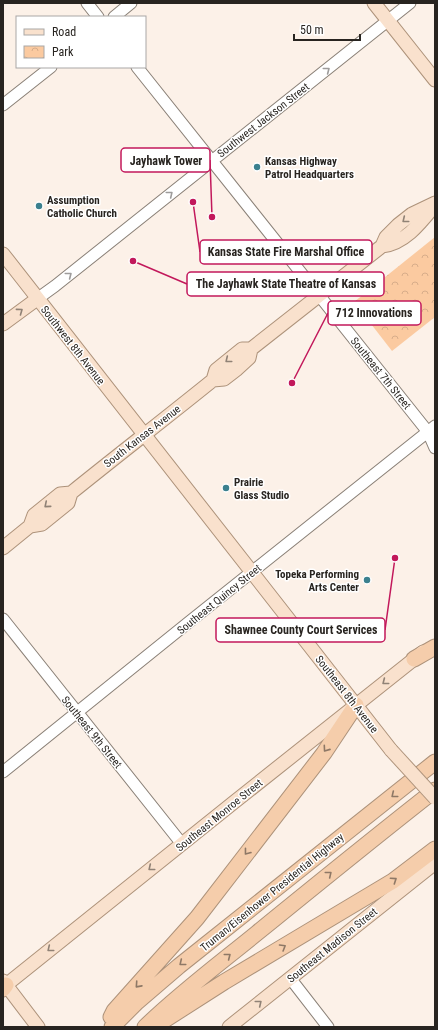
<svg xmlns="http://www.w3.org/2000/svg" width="438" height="1030" font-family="'Roboto Condensed',sans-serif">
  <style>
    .park { fill: url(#park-crowns) }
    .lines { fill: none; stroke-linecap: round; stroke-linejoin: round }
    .minor-casing { stroke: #8a8077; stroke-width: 13 }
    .major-casing { stroke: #ad927a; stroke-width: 15 }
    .highway-casing { stroke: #ad927a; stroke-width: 17 }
    .minor { stroke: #fff; stroke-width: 11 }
    .major { stroke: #f9e1cd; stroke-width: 13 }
    .highway { stroke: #f5cdab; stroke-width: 15 }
    .major-bridge-casing { stroke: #ad927a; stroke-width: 15; stroke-linecap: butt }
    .major-bridge { stroke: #f9e1cd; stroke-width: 13 }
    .oneway { stroke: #9e9c9b }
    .oneway2 { stroke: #908276 }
    .oneway3 { stroke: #8e7866 }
    .poi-dot { fill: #3b808e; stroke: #fff; stroke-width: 1.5 }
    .labels { text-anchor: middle; stroke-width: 3; stroke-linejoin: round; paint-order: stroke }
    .street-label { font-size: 11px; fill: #282420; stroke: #fff }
    .poi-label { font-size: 11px; font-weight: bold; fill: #282420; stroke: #fff; text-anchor: start }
    .leader { fill: none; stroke: #c2185b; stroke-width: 1.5 }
    .callout-dot { fill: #c2185b; stroke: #fff; stroke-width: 1.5 }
    .callout { fill: #fff; stroke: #c2185b; stroke-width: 1.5 }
    .callout-label { font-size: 12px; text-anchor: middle; font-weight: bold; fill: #282420 }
  </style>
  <defs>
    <pattern id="park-crowns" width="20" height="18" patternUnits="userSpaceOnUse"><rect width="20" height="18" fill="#fbcaa0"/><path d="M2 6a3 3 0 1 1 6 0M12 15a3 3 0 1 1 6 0" fill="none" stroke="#d7ad8a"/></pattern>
  </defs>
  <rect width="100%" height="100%" fill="#fcf1e8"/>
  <path class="park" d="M435 237V317L392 351 354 302Z"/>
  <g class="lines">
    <defs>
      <path id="minor" d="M87 3 98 17
        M114 17 131 3
        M137 67 428 432 435 448
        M3 105 51 67
        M37 299 55 286 410 3
        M3 619 182 844
        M3 772 189 622 435 426
        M290 978 328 1027"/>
      <path id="major" d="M374 3 435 80
        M382 246C405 244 422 221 435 205
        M3 254 391 750
        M3 324 37 299
        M213 380 216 370 242 349H251
        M30 526 42 524 68 503 71 493C118 455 166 418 213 380L224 379 237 369 249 358 251 349 382 246 386 237 398 225 412 214 435 203
        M3 548 30 526 34 515 60 494 71 493
        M3 981 38 1027
        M6 985 233 803 423 652
        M229 1027 435 863"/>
      <path id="highway" d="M414 659 435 647
        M3 989 6 985
        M111 1017 114 1011 197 918 324 753 356 705
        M160 1023 224 982 393 881 435 849
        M112 1027 137 1002 179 966 435 762
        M145 1027C180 993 219 964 257 933 316 885 375 837 435 790"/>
    </defs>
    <use href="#minor" class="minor-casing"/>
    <use href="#major" class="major-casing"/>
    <use href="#highway" class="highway-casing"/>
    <use href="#minor" class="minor"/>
    <use href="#major" class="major"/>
    <use href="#highway" class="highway"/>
    <defs>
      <path id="major-bridge" d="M391 750 435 798"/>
    </defs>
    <use href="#major-bridge" class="major-bridge-casing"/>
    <use href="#major-bridge" class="major-bridge"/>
  </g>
  <defs><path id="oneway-chevron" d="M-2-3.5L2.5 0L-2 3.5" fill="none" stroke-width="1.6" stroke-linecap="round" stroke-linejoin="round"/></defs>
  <g class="oneway">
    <use href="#oneway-chevron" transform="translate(327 70) rotate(-38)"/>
    <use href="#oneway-chevron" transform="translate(170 194) rotate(-39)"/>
    <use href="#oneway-chevron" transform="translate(69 275) rotate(-38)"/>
  </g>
  <g class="oneway2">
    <use href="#oneway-chevron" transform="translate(405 220) rotate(141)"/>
    <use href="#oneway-chevron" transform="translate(20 311) rotate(-36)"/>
    <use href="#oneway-chevron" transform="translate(228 360) rotate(141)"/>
    <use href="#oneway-chevron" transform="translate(47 505) rotate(140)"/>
    <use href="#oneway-chevron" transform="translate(385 682) rotate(142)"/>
    <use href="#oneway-chevron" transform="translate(151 868) rotate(141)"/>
    <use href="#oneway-chevron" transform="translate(50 949) rotate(141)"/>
    <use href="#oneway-chevron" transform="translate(259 1003) rotate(-39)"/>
  </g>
  <g class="oneway3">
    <use href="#oneway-chevron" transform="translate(326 749) rotate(125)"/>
    <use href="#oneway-chevron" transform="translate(394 795) rotate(141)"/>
    <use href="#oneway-chevron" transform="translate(247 852) rotate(128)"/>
    <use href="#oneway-chevron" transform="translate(329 874) rotate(-39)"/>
    <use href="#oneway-chevron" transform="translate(394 880) rotate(-34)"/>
    <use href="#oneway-chevron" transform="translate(283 947) rotate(-31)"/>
    <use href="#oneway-chevron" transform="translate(228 956) rotate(-38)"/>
    <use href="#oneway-chevron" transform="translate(182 963) rotate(141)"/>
    <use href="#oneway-chevron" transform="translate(138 985) rotate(132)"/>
  </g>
  <g class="poi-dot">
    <circle cx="257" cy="167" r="4"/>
    <circle cx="39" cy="206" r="4"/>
    <circle cx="226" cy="488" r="4"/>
    <circle cx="367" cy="580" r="4"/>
  </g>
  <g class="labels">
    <g class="street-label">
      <text transform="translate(263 120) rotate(-38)" y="4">Southwest Jackson Street</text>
      <text transform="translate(73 345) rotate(52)" y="4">Southwest 8th Avenue</text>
      <text transform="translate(381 373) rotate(51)" y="4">Southeast 7th Street</text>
      <text transform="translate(142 436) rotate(-38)" y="4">South Kansas Avenue</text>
      <text transform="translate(219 599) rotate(-39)" y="4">Southeast Quincy Street</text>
      <text transform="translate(347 694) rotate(52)" y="4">Southeast 8th Avenue</text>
      <text transform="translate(92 732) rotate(51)" y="4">Southeast 9th Street</text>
      <text transform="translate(219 815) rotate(-39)" y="4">Southeast Monroe Street</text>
      <text transform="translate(272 892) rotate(-39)" y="4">Truman/Eisenhower Presidential Highway</text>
      <text transform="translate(332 945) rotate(-39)" y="4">Southeast Madison Street</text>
    </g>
    <g class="poi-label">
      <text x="265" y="165">Kansas Highway<tspan x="265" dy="13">Patrol Headquarters</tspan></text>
      <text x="47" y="204">Assumption<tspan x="47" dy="13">Catholic Church</tspan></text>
      <text x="234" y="486">Prairie<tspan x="234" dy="13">Glass Studio</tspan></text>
      <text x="359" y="578" text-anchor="end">Topeka Performing<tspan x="359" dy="13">Arts Center</tspan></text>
    </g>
  </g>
  <path class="leader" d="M212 217L210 160M193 202L200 252M133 261L187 284M292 383L328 313M395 558L385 630"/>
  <g class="callout-dot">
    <circle cx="212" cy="217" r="4"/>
    <circle cx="193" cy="202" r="4"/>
    <circle cx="133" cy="261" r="4"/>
    <circle cx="292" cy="383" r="4"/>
    <circle cx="395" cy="558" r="4"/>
  </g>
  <g class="callout">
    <rect x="121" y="148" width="89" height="24" rx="4"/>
    <rect x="200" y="240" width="172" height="24" rx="4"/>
    <rect x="187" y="272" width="197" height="24" rx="4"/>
    <rect x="328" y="301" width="93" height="24" rx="4"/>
    <rect x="216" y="618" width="169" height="24" rx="4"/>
  </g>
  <g class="callout-label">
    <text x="166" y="165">Jayhawk Tower</text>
    <text x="286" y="256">Kansas State Fire Marshal Office</text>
    <text x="286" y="288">The Jayhawk State Theatre of Kansas</text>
    <text x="374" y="317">712 Innovations</text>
    <text x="301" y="634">Shawnee County Court Services</text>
  </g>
  <rect width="438" height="1030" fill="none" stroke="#282420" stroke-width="8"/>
  <rect x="16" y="16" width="130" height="52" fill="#ffffff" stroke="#a9a7a6"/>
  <rect x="24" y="29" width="20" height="6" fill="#f9e1cd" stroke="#a9a7a6"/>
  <text x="52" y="36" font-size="12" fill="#282420">Road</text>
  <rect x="24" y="46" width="20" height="12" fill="url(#park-crowns)" stroke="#a9a7a6"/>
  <text x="52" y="56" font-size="12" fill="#282420">Park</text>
  <path d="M294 34v6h66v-6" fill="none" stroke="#282420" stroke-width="2"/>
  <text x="300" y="34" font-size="12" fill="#282420" stroke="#ffffff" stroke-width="3" paint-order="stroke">50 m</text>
</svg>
